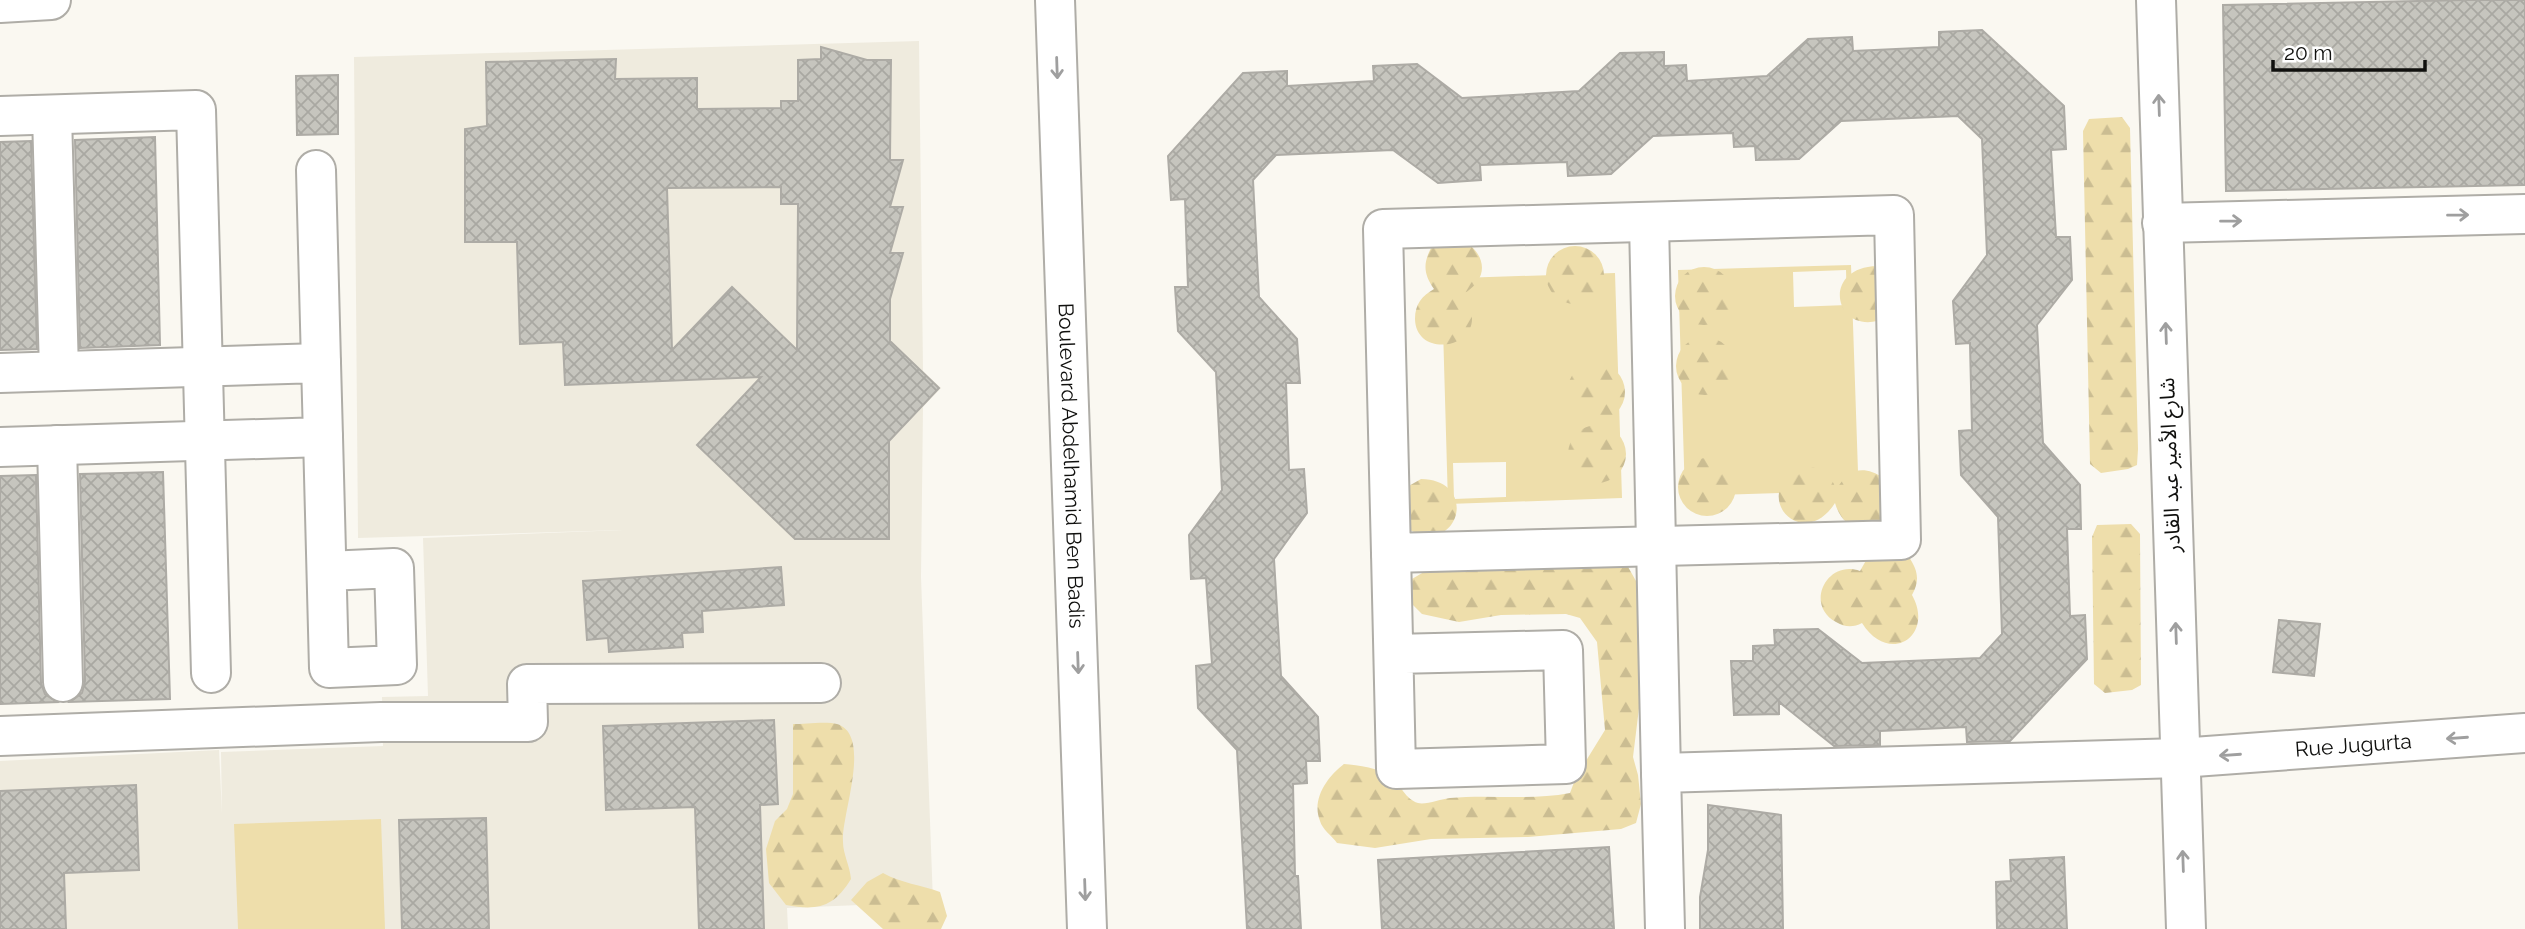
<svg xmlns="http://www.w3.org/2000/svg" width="2525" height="929" font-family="Raleway,'Noto Sans Arabic',sans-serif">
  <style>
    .built { fill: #efebde }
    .green { fill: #eedeab; fill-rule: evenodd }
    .forest { fill: url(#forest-firs) }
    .building { fill: url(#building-cross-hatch); stroke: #adaba5; stroke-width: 2; fill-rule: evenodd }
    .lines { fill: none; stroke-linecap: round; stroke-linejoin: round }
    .minor-casing { stroke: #afada7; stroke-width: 42 }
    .tertiary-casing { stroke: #afada7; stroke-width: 42 }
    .secondary-casing { stroke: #afada7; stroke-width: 42 }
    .primary-casing { stroke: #afada7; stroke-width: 42 }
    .minor { stroke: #fff; stroke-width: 38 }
    .tertiary { stroke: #fff; stroke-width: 38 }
    .secondary { stroke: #fff; stroke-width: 38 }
    .primary { stroke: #fff; stroke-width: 38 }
    .oneway { stroke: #9f9f9f }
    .labels { text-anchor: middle; stroke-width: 6; stroke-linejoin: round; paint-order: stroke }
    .street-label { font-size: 21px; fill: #10100e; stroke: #fff }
  </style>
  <defs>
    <pattern id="forest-firs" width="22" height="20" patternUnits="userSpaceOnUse" patternTransform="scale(1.75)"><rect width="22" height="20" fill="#eedeab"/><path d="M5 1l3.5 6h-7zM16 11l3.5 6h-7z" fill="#cbbd92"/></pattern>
    <pattern id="building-cross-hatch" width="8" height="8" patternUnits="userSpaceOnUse" patternTransform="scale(1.75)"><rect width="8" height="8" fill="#c6c5be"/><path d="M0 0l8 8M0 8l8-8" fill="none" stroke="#a9a8a2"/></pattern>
  </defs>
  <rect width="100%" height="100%" fill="#faf8f1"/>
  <path class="built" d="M919 41 923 371 941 388 923 407 921 577 933 902 787 908 788 929H0V761L219 750 222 814 221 752 383 746 382 697 428 696 423 538 623 530 358 538 354 57Z"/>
  <path class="green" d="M1851 265 1858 472 1844 491 1685 496 1678 270ZM1846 270 1847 305 1794 307 1793 272Z
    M1615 273 1622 498 1448 504 1442 293 1460 278ZM1506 462V497L1454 499 1453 463Z
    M381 819 385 929H238L234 824Z"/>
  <path class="forest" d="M2122 117 2130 128 2138 449 2137 465 2128 469 2101 473 2090 464 2083 131 2089 119Z
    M1461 239C1486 253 1491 278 1463 294 1499 346 1416 364 1415 319 1415 304 1422 296 1434 289 1423 273 1423 263 1432 246Z
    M1546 275a29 29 0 1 1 58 0a29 29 0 1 1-58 0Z
    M1877 266 1890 316C1837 344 1816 268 1877 266Z
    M1675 296a29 29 0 1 1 58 0a29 29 0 1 1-58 0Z
    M1676 366a29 29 0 1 1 58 0a29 29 0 1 1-58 0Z
    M1567 392a29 29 0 1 1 58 0a29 29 0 1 1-58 0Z
    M1568 454a29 29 0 1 1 58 0a29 29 0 1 1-58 0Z
    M1678 487a29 29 0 1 1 58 0a29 29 0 1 1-58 0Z
    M1799 466C1817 466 1831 471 1836 490 1849 468 1863 465 1884 478L1885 519C1863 533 1843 530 1835 503 1803 553 1749 497 1799 466Z
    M1421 479C1480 480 1459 558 1408 529L1407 487Z
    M2131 524 2140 534 2141 685 2132 690 2105 693 2094 684 2092 537 2097 525Z
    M1868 557H1909C1918 571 1920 580 1912 595 1935 636 1889 666 1862 623 1853 628 1844 627 1836 622 1804 605 1827 559 1860 571Z
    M1623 558 1636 581 1639 608 1640 700 1633 757 1638 775 1641 804 1636 823 1621 829 1528 837 1431 839 1375 848 1337 843C1332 836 1322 829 1320 821 1311 799 1328 776 1344 764 1358 765 1380 768 1391 777 1401 785 1405 799 1418 803 1426 805 1441 799 1450 798 1491 794 1528 801 1570 793L1576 777 1605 730 1597 642 1580 618 1566 614 1501 615 1459 622 1422 614 1408 600 1412 579 1439 563Z
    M793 724C804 724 827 721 837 724 873 735 841 815 843 842 843 854 850 866 851 879 834 907 818 911 786 905L769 883 766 849 775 821 787 809 793 794Z
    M883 873C901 883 921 885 940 892L947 916 941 929H883L851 900 867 882Z"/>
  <path class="building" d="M2466 0H2525V185L2226 191 2223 5Z
    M1982 30 2064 106 2066 149 2051 150 2056 237H2070L2072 280 2037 325 2043 443 2080 485 2081 529H2067L2070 616 2085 615 2087 659 2010 741 1967 742 1966 727 1880 731V745L1834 746 1779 702V714L1734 715 1731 661H1753V646L1775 645 1774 630 1818 629 1862 663 1980 658 2002 634 1998 517 1961 475 1959 431 1972 430 1970 343 1956 344 1953 301 1987 255 1982 139 1958 116 1841 121 1799 159 1756 160 1755 146 1734 147 1733 133 1653 136 1611 174 1568 176 1567 162 1480 165 1481 180 1438 183 1393 150 1276 155 1253 180 1259 297 1297 339 1300 383H1286L1289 470 1304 469 1307 513 1274 559 1281 676 1318 717 1320 761H1306L1307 783 1293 784 1295 876H1298L1301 929H1247L1237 750 1198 708 1196 666 1212 664 1206 578 1191 579 1189 535 1222 490 1216 372 1178 331 1175 287H1188L1185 199 1171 200 1168 156 1243 73 1287 71V86L1374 81 1373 66 1417 64 1462 98 1579 91 1620 53 1664 52V66L1686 65 1687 81 1767 76 1808 39 1852 37 1853 51 1939 47V32Z
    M821 47 867 60H891L890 160H903L890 207H903L890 253H903L890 299V341L939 388 889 441V539H795L697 445 761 377 565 385 563 342 520 344 517 242H465V129L487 126 486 62 616 59 615 79 697 78V109L781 108V101H798V60L821 59ZM781 187V204H798L797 350 732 287 672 350 667 188Z
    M338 75V134L297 135 296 76Z
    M155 137 160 345 80 348 75 140Z
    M31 141 37 349 0 350V142Z
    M163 472 170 699 70 702 82 693 85 681 80 474Z
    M36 475 41 683 45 694 57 702 0 704V476Z
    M781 567 784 605 702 611 703 632 682 633 683 647 609 652 608 638 587 640 583 581Z
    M2279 620 2320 624 2314 676 2273 672Z
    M774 720 778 804 760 805 764 929H699L695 807 606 810 603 726Z
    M136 785 139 870 64 873 66 929H0V791Z
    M1708 805 1781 815 1783 929H1700V897L1708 850Z
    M486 818 489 929H402L399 820Z
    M1609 847 1614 929H1382L1378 860Z
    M2064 857 2067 929H1997L1996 882 2011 881 2010 860Z"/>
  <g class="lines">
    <defs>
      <g id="minor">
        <path d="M52 115 59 371"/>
        <path d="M0 116 196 110 211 673"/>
        <path d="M316 170 321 363"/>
        <path d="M1894 215 1901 540 1391 553 1383 229Z"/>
        <path d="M1649 222 1661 773"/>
        <path d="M2162 223 2525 214"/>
        <path d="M0 373 321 363 323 437 0 447"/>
        <path d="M323 437 329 668 397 665 394 568 327 571"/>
        <path d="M57 445 63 682"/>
        <path d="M1391 553 1396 769 1566 764 1563 650 1394 654"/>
        <path d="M0 736 381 722H528L527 684 821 683"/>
        <path id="s1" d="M1665 929 1661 773 2180 758 2525 733"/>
      </g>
      <path id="tertiary" d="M2156 0 2186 929"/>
      <g id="secondary">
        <path id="s2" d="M1055 0 1087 929"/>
      </g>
      <path id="primary" d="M0 3 51 0"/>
    </defs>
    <use href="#minor" class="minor-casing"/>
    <use href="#tertiary" class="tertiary-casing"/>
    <use href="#secondary" class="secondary-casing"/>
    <use href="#primary" class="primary-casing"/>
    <use href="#minor" class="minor"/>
    <use href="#tertiary" class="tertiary"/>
    <use href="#secondary" class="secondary"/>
    <use href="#primary" class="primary"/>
  </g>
  <defs><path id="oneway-shaft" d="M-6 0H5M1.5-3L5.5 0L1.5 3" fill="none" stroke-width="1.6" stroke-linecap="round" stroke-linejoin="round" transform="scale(1.75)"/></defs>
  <g class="oneway">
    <use href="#oneway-shaft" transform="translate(1057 68) rotate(88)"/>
    <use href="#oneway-shaft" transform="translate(2159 105) rotate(-92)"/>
    <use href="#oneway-shaft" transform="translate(2458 215) rotate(-1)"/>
    <use href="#oneway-shaft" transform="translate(2231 221) rotate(-1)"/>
    <use href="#oneway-shaft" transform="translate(2166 333) rotate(-92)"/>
    <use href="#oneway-shaft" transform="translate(2176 633) rotate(-92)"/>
    <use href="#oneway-shaft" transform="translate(1078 663) rotate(88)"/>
    <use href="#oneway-shaft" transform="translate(2457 738) rotate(176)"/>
    <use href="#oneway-shaft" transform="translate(2230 755) rotate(176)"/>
    <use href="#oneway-shaft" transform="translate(2183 861) rotate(-92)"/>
    <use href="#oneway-shaft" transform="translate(1085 890) rotate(88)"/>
  </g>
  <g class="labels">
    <g class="street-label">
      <text dy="7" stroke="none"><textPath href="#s2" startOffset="466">Boulevard Abdelhamid Ben Badis</textPath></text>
      <text transform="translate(2170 465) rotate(-92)" y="7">شارع الأمير عبد القادر</text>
      <text dy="7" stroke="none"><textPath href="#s1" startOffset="849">Rue Jugurta</textPath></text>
    </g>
  </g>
  <path d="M2273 60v10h152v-10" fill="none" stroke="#10100e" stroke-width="3.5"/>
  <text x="2284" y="60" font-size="21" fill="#10100e" stroke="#ffffff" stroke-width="5" paint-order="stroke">20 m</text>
</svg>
